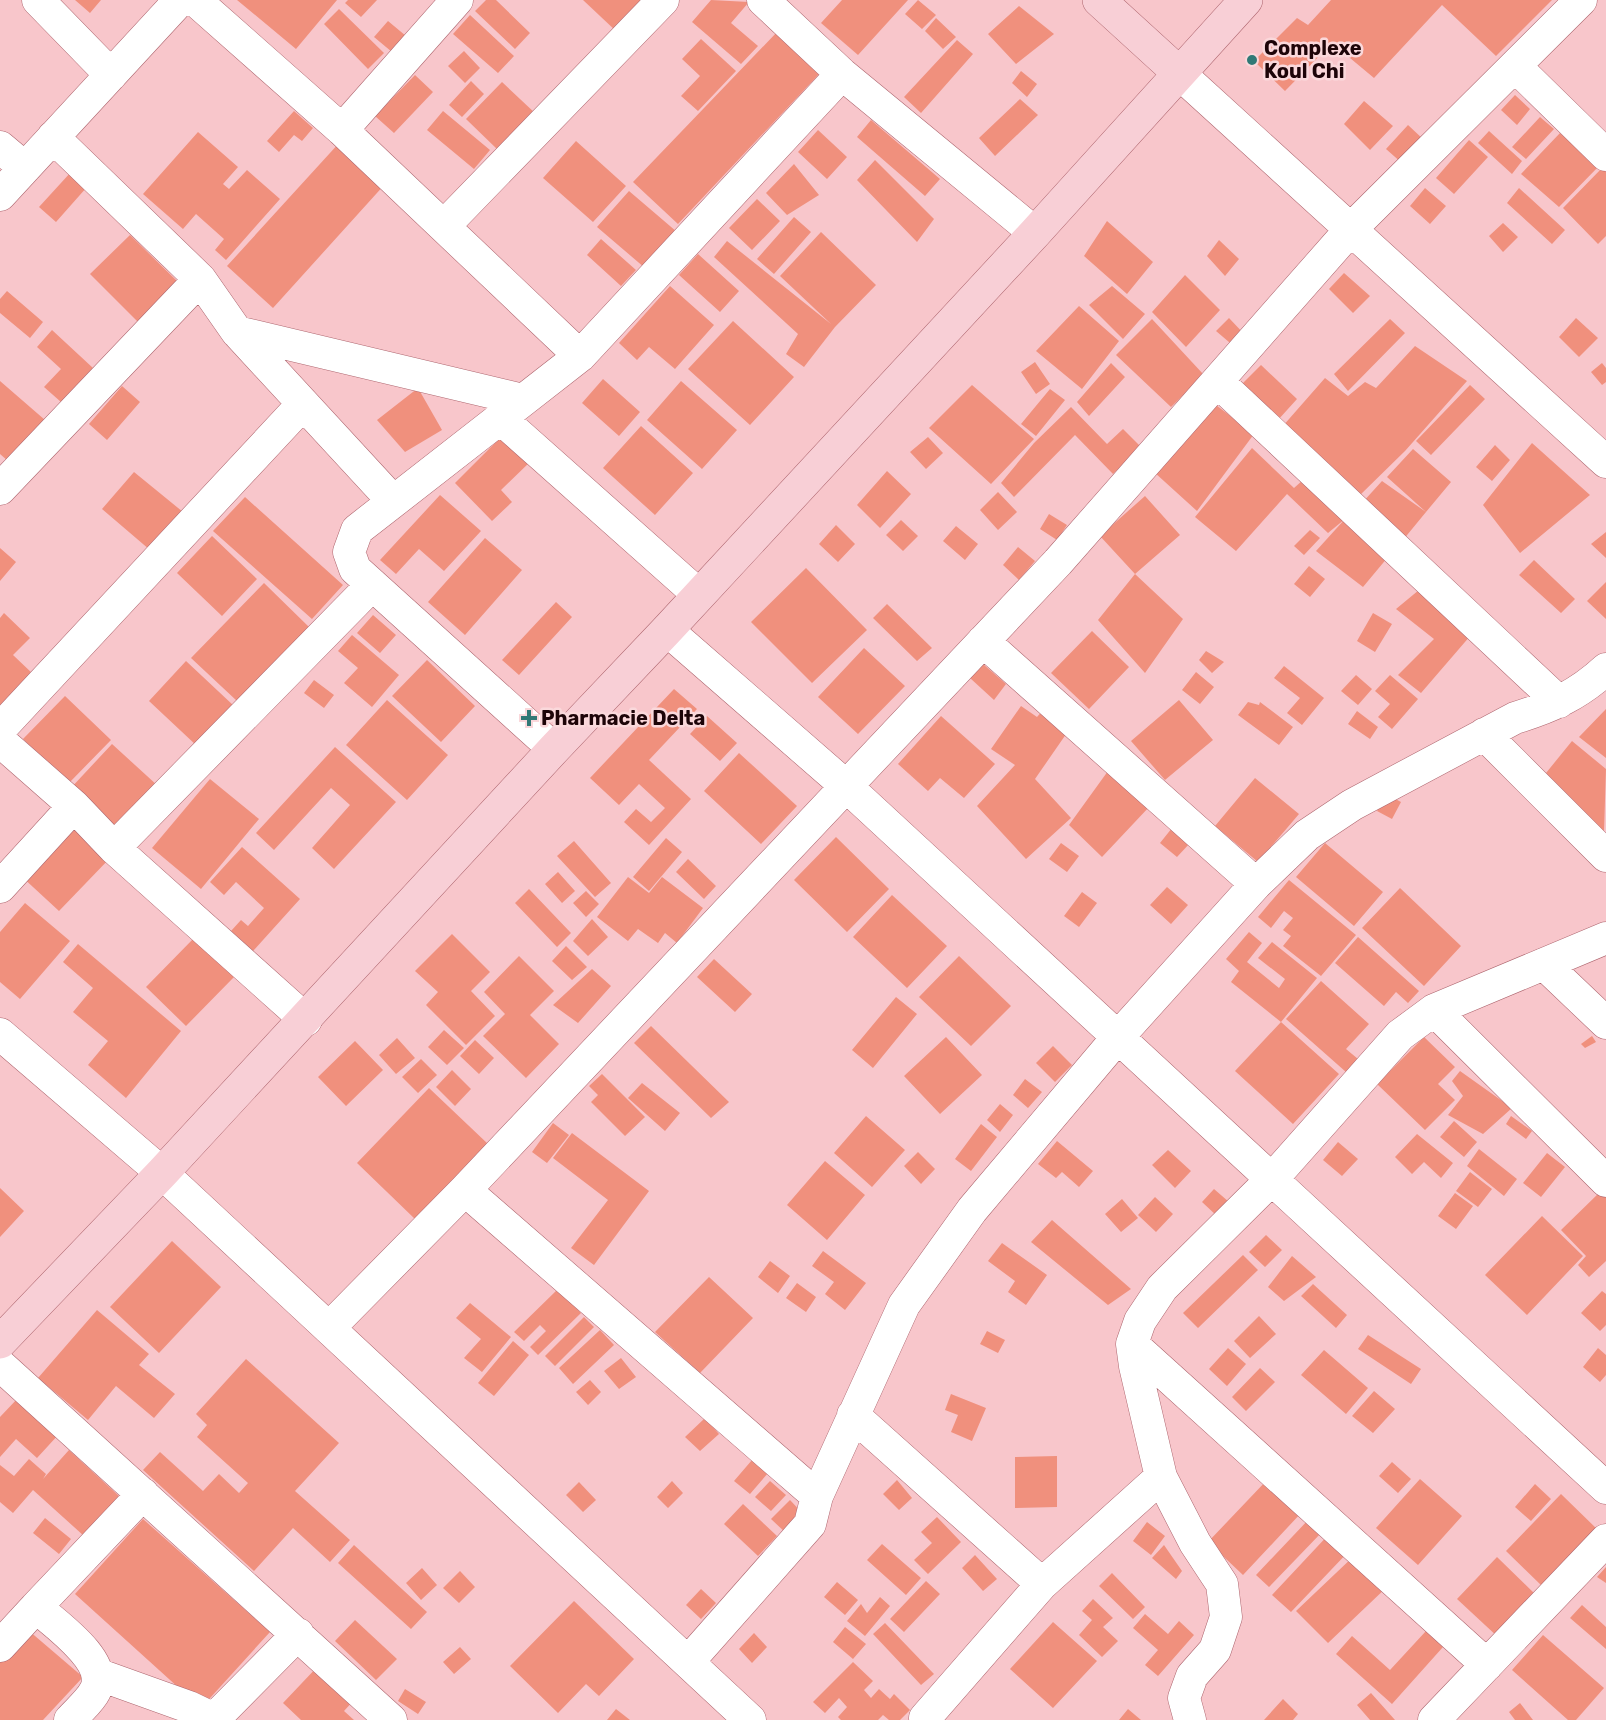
<svg xmlns="http://www.w3.org/2000/svg" width="1606" height="1720" font-family="Rubik,sans-serif">
  <style>
    .building { fill: #f0907d }
    .lines { fill: none; stroke-linecap: round; stroke-linejoin: round }
    .street-casing { stroke: #ad656e; stroke-width: 33 }
    .secondary-casing { stroke: #ad656e; stroke-width: 34 }
    .street { stroke: #fff; stroke-width: 32 }
    .secondary { stroke: #f8cfd6; stroke-width: 33 }
    .poi-dot { fill: #307976; stroke: #fad8db; stroke-width: 2 }
    .labels { text-anchor: middle; stroke-width: 5; stroke-linejoin: round; paint-order: stroke }
    .poi-label { font-size: 20px; font-weight: bold; fill: #1d0408; stroke: #fad8db; text-anchor: start }
  </style>
  <rect width="100%" height="100%" fill="#f8c6cb"/>
  <path class="building" d="M75 0H101L90 13Z
    M237 0H337L296 49Z
    M348 0H377L361 17 345 3Z
    M486 0H496L530 33 515 49 475 11Z
    M583 0H642L617 32Z
    M711 0 749 2 731 23 758 46 741 64 692 22Z
    M842 0H908L858 55 821 23Z
    M918 0 936 15 922 29 905 14Z
    M1331 0H1552L1496 56 1442 5 1374 78 1332 43 1285 91 1254 61 1297 18 1308 25Z
    M1019 6 1054 34 1016 64 988 34Z
    M339 9 384 53 368 69 324 24Z
    M470 15 514 56 498 73 453 34Z
    M936 18 956 37 943 49 925 31Z
    M388 21 406 36 392 52 374 37Z
    M778 31 821 72 678 224 633 182Z
    M701 39 736 71 698 111 681 96 700 76 682 59Z
    M957 40 973 54 921 113 904 97Z
    M464 51 480 68 465 83 448 66Z
    M1021 71 1037 84 1027 97 1012 83Z
    M415 75 433 92 394 133 375 116Z
    M471 81 484 94 462 117 449 105Z
    M502 82 536 114 499 151 466 119Z
    M1515 95 1530 109 1517 125 1501 110Z
    M1020 99 1038 115 995 156 979 138Z
    M1364 101 1393 126 1370 150 1344 124Z
    M294 111 313 128 302 141 294 135 279 152 267 141Z
    M443 111 490 150 474 169 427 130Z
    M1540 117 1554 129 1526 159 1512 147Z
    M871 120 940 179 925 196 857 137Z
    M1408 125 1424 140 1403 164 1386 149Z
    M818 130 847 157 827 179 798 152Z
    M1489 131 1522 161 1512 174 1478 143Z
    M198 132 238 167 223 184 229 189 247 170 280 199 226 260 215 250 224 239 196 214 183 229 143 194Z
    M1560 133 1598 167 1559 207 1521 174Z
    M1469 140 1488 157 1454 194 1436 178Z
    M576 141 626 186 593 222 543 178Z
    M340 142 386 183 273 308 227 266Z
    M875 160 934 219 917 242 857 180Z
    M794 164 819 195 787 215 766 193Z
    M1602 168 1606 172V236L1598 244 1563 208Z
    M71 172 87 187 56 222 39 207Z
    M1425 188 1446 206 1430 224 1410 206Z
    M1519 188 1565 230 1552 244 1507 203Z
    M629 191 677 232 645 268 597 227Z
    M757 199 780 221 752 250 729 228Z
    M794 217 811 232 774 274 757 259Z
    M1107 221 1153 262 1127 294 1084 256Z
    M1503 223 1518 237 1503 252 1489 236Z
    M821 232 876 285 835 327 804 367 786 354 798 334 714 257 727 241 831 324 780 276Z
    M130 235 178 282 138 322 90 274Z
    M601 239 636 270 621 286 587 255Z
    M1219 240 1239 259 1225 276 1207 256Z
    M698 254 739 291 720 312 679 275Z
    M1344 273 1370 296 1353 313 1329 289Z
    M1185 275 1220 310 1186 347 1152 312Z
    M670 286 714 325 675 369 649 347 637 360 619 343Z
    M1112 286 1145 314 1123 339 1089 305Z
    M7 291 43 322 30 338 0 313V299Z
    M1079 306 1119 341 1082 389 1036 351Z
    M1229 318 1246 336 1236 348 1216 331Z
    M1576 318 1598 338 1579 357 1559 337Z
    M1152 319 1204 375 1171 407 1116 355Z
    M1390 319 1405 333 1348 391 1334 374Z
    M733 321 794 377 750 425 688 369Z
    M52 330 93 368 61 402 44 387 61 369 37 347Z
    M1415 346 1467 381 1405 451 1357 498 1282 427 1325 378 1348 396 1365 382 1376 388Z
    M1035 362 1050 384 1036 394 1021 372Z
    M1111 363 1125 377 1089 416 1077 402Z
    M1602 363 1606 368V382L1602 385 1591 372Z
    M1261 365 1297 399 1278 420 1240 386Z
    M603 379 640 412 619 436 582 403Z
    M0 381 45 420 8 461 0 454Z
    M681 381 737 430 702 469 647 420Z
    M972 385 1034 439 991 484 929 428Z
    M1470 385 1485 399 1431 455 1416 441Z
    M122 386 140 402 107 440 89 424Z
    M418 388 442 430 405 452 377 420Z
    M1050 389 1065 400 1036 436 1021 424Z
    M1212 402 1254 434 1197 511 1154 472Z
    M1071 407 1107 444 1123 429 1141 447 1113 474 1075 435 1014 497 1001 483 1034 443Z
    M641 426 693 473 655 515 603 468Z
    M506 432 533 459 501 490 512 502 492 521 455 483Z
    M928 437 943 453 926 469 910 452Z
    M1532 443 1590 495 1520 553 1483 505Z
    M1495 445 1510 460 1492 481 1476 467Z
    M1252 448 1294 488 1303 480 1345 519 1328 533 1287 494 1236 551 1195 517Z
    M1413 449 1451 482 1426 512 1403 540 1362 503 1382 481 1426 512 1387 477Z
    M887 471 911 494 880 528 857 505Z
    M134 472 183 512 150 550 102 509Z
    M998 492 1017 512 998 530 980 510Z
    M440 495 481 531 444 571 419 549 396 574 380 560Z
    M1145 496 1180 535 1135 574 1100 536Z
    M245 497 343 585 312 619 213 531Z
    M1049 514 1067 525 1057 540 1040 529Z
    M1345 519 1388 557 1363 587 1316 551Z
    M901 520 918 536 903 551 886 535Z
    M836 525 855 544 838 562 819 544Z
    M956 526 978 544 965 560 943 541Z
    M1310 530 1320 538 1304 555 1294 546Z
    M1606 532V558L1591 544Z
    M212 536 257 579 222 616 177 573Z
    M485 538 522 570 465 635 428 602Z
    M1018 547 1035 561 1019 580 1003 565Z
    M0 548 16 562 0 581Z
    M1534 560 1575 599 1561 613 1519 575Z
    M1309 566 1325 579 1310 597 1294 584Z
    M806 568 867 630 812 683 751 622Z
    M1135 574 1183 619 1145 673 1098 620Z
    M1606 582V619L1587 601Z
    M264 583 309 627 237 701 191 658Z
    M1425 585 1471 635 1421 693 1398 675 1434 639 1396 609Z
    M556 602 572 617 519 675 502 660Z
    M887 604 932 648 917 661 873 618Z
    M4 613 30 638 13 655 33 674 0 709V618Z
    M1373 613 1392 624 1375 652 1357 641Z
    M373 615 396 635 380 653 357 633Z
    M1092 631 1129 667 1089 709 1051 673Z
    M352 635 399 675 372 707 344 683 358 668 338 651Z
    M864 648 905 686 858 734 818 697Z
    M1206 651 1224 662 1212 673 1199 660Z
    M427 660 475 706 441 742 392 696Z
    M186 661 234 706 197 746 149 701Z
    M983 664 1006 684 994 700 970 678Z
    M1284 666 1324 698 1302 725 1287 713 1300 698 1274 678Z
    M1196 672 1214 687 1200 704 1182 690Z
    M1356 675 1372 689 1358 705 1341 691Z
    M1390 675 1418 699 1392 729 1378 717 1390 704 1375 691Z
    M314 680 334 695 324 708 304 693Z
    M674 689 697 709 649 760 691 799 649 845 624 822 636 809 651 822 665 808 639 784 619 805 590 778Z
    M65 696 111 740 69 783 23 739Z
    M387 700 448 755 407 800 346 745Z
    M1179 700 1213 740 1165 780 1131 741Z
    M1248 702 1259 705 1260 702 1293 727 1279 745 1238 715Z
    M1021 706 1037 717 1044 709 1071 727 1035 779 1071 818 1026 859 977 806 1015 765 991 749Z
    M1606 709V758L1579 737Z
    M1357 711 1378 727 1370 739 1348 724Z
    M707 716 737 743 720 761 690 734Z
    M941 716 995 764 964 798 940 778 928 791 898 764Z
    M1572 741 1606 769 1604 832 1546 773Z
    M112 744 158 786 116 832 69 790Z
    M335 747 396 802 334 869 312 848 350 805 331 788 274 850 256 833Z
    M739 753 797 806 761 844 704 791Z
    M1108 771 1150 806 1102 857 1069 825Z
    M1255 778 1299 814 1258 862 1215 826Z
    M210 779 259 819 201 889 152 848Z
    M1386 794 1401 802 1392 819 1377 811Z
    M73 820 111 857 59 911 20 875Z
    M1172 828 1190 843 1177 857 1160 843Z
    M836 837 889 889 847 932 794 880Z
    M666 838 682 852 649 891 633 877Z
    M574 841 611 883 595 897 557 856Z
    M1061 843 1079 856 1067 872 1049 859Z
    M1325 843 1383 892 1354 926 1296 877Z
    M242 847 300 899 253 951 231 931 241 920 248 926 264 908 236 882 224 895 210 882Z
    M688 859 716 886 704 899 676 872Z
    M558 872 575 891 562 903 545 884Z
    M628 877 649 893 662 877 703 908 677 943 665 933 658 943 638 929 628 941 597 917Z
    M1289 880 1356 935 1321 976 1283 946 1291 936 1283 930 1293 918 1284 911 1271 928 1258 917Z
    M1167 887 1188 905 1171 924 1150 905Z
    M1400 888 1461 946 1424 986 1362 928Z
    M529 889 571 933 557 947 515 903Z
    M586 891 599 904 586 917 573 903Z
    M1082 892 1097 903 1079 927 1064 916Z
    M892 895 947 946 907 988 853 937Z
    M25 903 70 941 20 999 0 982V932Z
    M592 919 608 937 588 956 573 941Z
    M1249 932 1262 943 1247 962 1279 988 1285 979 1258 958 1272 942 1317 978 1281 1022 1339 1074 1293 1124 1235 1071 1281 1022 1231 982 1239 971 1226 959Z
    M452 934 490 972 471 991 495 1016 466 1045 426 1005 438 992 415 971Z
    M1358 937 1419 991 1408 1003 1396 992 1384 1006 1335 963Z
    M194 938 234 977 186 1026 146 987Z
    M78 944 181 1031 126 1098 88 1065 108 1041 73 1012 93 988 63 962Z
    M566 946 587 967 572 980 552 961Z
    M519 956 554 991 530 1015 559 1044 526 1078 483 1036 505 1014 484 992Z
    M959 956 1011 1006 971 1046 919 997Z
    M714 959 752 994 735 1012 697 977Z
    M592 969 611 986 578 1023 553 1005Z
    M1321 981 1369 1024 1346 1049 1358 1059 1346 1072 1286 1019Z
    M896 997 917 1014 873 1068 852 1050Z
    M651 1026 729 1102 711 1118 634 1043Z
    M444 1030 464 1048 447 1065 428 1047Z
    M1592 1036 1596 1042 1585 1048 1581 1044Z
    M946 1037 982 1075 940 1114 904 1076Z
    M1424 1037 1455 1067 1438 1084 1455 1100 1425 1130 1377 1084Z
    M397 1038 415 1058 396 1074 379 1055Z
    M475 1040 494 1058 479 1074 460 1056Z
    M355 1041 383 1070 346 1106 318 1077Z
    M1053 1046 1072 1065 1055 1082 1036 1063Z
    M421 1059 437 1075 418 1093 402 1077Z
    M452 1070 471 1089 455 1106 436 1087Z
    M1460 1071 1512 1108 1483 1134 1448 1115 1463 1096 1452 1081Z
    M602 1074 645 1117 625 1136 591 1102 598 1095 589 1086Z
    M1025 1079 1042 1092 1028 1108 1013 1095Z
    M642 1083 680 1113 665 1131 628 1098Z
    M429 1088 488 1144 416 1220 357 1163Z
    M1000 1104 1013 1115 1000 1132 987 1120Z
    M866 1116 905 1150 872 1187 834 1153Z
    M1511 1116 1532 1131 1526 1139 1506 1124Z
    M1454 1121 1477 1142 1464 1157 1440 1137Z
    M553 1123 569 1135 547 1163 532 1152Z
    M981 1124 997 1137 971 1171 955 1159Z
    M572 1133 649 1191 594 1265 571 1248 608 1200 553 1158Z
    M1417 1134 1453 1163 1441 1178 1424 1162 1412 1174 1395 1157Z
    M1057 1141 1093 1171 1079 1187 1062 1172 1056 1178 1038 1164Z
    M1338 1142 1358 1159 1342 1176 1323 1160Z
    M1479 1149 1517 1179 1504 1196 1467 1166Z
    M1168 1150 1191 1171 1175 1188 1152 1165Z
    M918 1152 935 1169 921 1184 904 1166Z
    M1547 1153 1565 1167 1541 1197 1523 1183Z
    M825 1161 865 1195 827 1240 787 1205Z
    M1470 1172 1492 1189 1478 1207 1456 1191Z
    M0 1188 24 1211 0 1237Z
    M1214 1189 1229 1202 1217 1216 1202 1202Z
    M1600 1192 1606 1197V1261L1589 1277 1578 1265 1586 1256 1561 1230Z
    M1455 1193 1473 1206 1456 1229 1438 1216Z
    M1155 1197 1173 1214 1156 1232 1138 1215Z
    M1122 1199 1138 1218 1121 1232 1105 1214Z
    M1542 1216 1583 1256 1527 1315 1485 1275Z
    M1052 1220 1131 1289 1108 1305 1031 1242Z
    M1266 1235 1282 1250 1265 1267 1249 1252Z
    M172 1241 221 1287 159 1353 110 1307Z
    M1002 1243 1047 1275 1026 1305 1008 1292 1015 1281 988 1261Z
    M823 1251 866 1283 845 1310 825 1294 834 1282 812 1266Z
    M1243 1255 1258 1270 1198 1328 1183 1313Z
    M1292 1256 1316 1277 1284 1301 1268 1287Z
    M770 1261 790 1276 778 1293 758 1277Z
    M709 1277 753 1318 700 1373 655 1332Z
    M797 1283 816 1297 806 1312 786 1298Z
    M1313 1284 1347 1315 1336 1328 1301 1296Z
    M558 1289 581 1313 538 1355 530 1347 546 1331 540 1325 524 1341 514 1332Z
    M1602 1291 1606 1294V1325L1600 1331 1581 1313Z
    M470 1303 511 1337 482 1372 464 1358 481 1339 456 1318Z
    M97 1310 149 1354 139 1365 175 1394 154 1418 116 1386 88 1420 38 1378Z
    M1259 1316 1276 1334 1250 1358 1234 1341Z
    M584 1317 594 1327 555 1366 545 1356Z
    M600 1330 614 1345 573 1384 559 1368Z
    M987 1331 1005 1340 998 1353 980 1344Z
    M1368 1335 1421 1369 1411 1384 1358 1349Z
    M513 1341 529 1355 494 1396 478 1383Z
    M1228 1348 1246 1364 1227 1386 1209 1369Z
    M1598 1348 1606 1355V1375L1600 1382 1583 1367Z
    M1324 1350 1368 1388 1346 1414 1301 1375Z
    M621 1358 636 1377 619 1389 604 1371Z
    M246 1359 339 1443 295 1491 350 1540 330 1562 293 1528 254 1571 143 1470 160 1452 203 1491 219 1474 239 1493 248 1483 197 1437 207 1425 196 1414Z
    M1260 1368 1275 1382 1246 1411 1232 1397Z
    M590 1380 601 1392 588 1405 576 1392Z
    M1374 1391 1395 1409 1373 1433 1352 1416Z
    M951 1394 986 1408 972 1441 951 1432 958 1415 945 1410Z
    M18 1398 59 1434 37 1458 16 1439 0 1457V1417Z
    M705 1418 719 1434 700 1451 685 1437Z
    M69 1450 120 1497 84 1536 33 1490 13 1513 0 1502V1465L14 1476 29 1459 46 1474 43 1479Z
    M1057 1456V1507L1015 1508V1457Z
    M752 1460 768 1473 750 1494 734 1481Z
    M1392 1462 1411 1479 1398 1493 1379 1476Z
    M1420 1479 1462 1516 1418 1565 1376 1528Z
    M897 1480 912 1498 899 1510 883 1494Z
    M1267 1480 1302 1512 1243 1575 1208 1542Z
    M672 1481 683 1493 668 1508 657 1497Z
    M770 1481 786 1495 771 1511 755 1497Z
    M579 1482 596 1500 583 1512 566 1495Z
    M1535 1484 1551 1499 1531 1521 1515 1507Z
    M1561 1494 1599 1531 1544 1588 1506 1551Z
    M790 1500 805 1516 787 1534 771 1519Z
    M743 1504 777 1536 758 1556 724 1524Z
    M937 1517 961 1542 928 1574 914 1560 932 1543 921 1532Z
    M45 1518 71 1539 59 1554 33 1533Z
    M1310 1518 1323 1531 1269 1587 1256 1575Z
    M143 1519 270 1632 201 1708 75 1594Z
    M1147 1522 1165 1536 1151 1555 1133 1541Z
    M1331 1532 1350 1550 1291 1612 1272 1595Z
    M882 1544 921 1578 906 1595 867 1560Z
    M354 1545 427 1612 411 1629 338 1563Z
    M1164 1545 1182 1571 1176 1579 1152 1558Z
    M1356 1554 1388 1586 1328 1643 1296 1611Z
    M975 1555 997 1579 983 1591 962 1568Z
    M1497 1557 1538 1597 1499 1638 1457 1599Z
    M1606 1567V1583L1597 1577Z
    M422 1568 437 1585 421 1600 406 1583Z
    M460 1571 475 1587 459 1603 443 1588Z
    M1112 1573 1145 1607 1133 1619 1099 1586Z
    M926 1581 940 1594 904 1632 890 1619Z
    M837 1582 858 1600 845 1615 824 1597Z
    M701 1589 716 1603 701 1619 686 1605Z
    M880 1597 890 1606 865 1636 847 1621 861 1604 867 1613Z
    M1093 1599 1113 1618 1103 1627 1118 1641 1102 1657 1079 1635 1092 1620 1082 1611Z
    M574 1601 634 1659 599 1696 586 1684 558 1713 510 1666Z
    M1582 1605 1606 1627V1649L1570 1618Z
    M1145 1614 1168 1634 1179 1621 1194 1635 1158 1676 1145 1665 1158 1650 1133 1628Z
    M355 1620 397 1659 376 1680 335 1641Z
    M1053 1622 1097 1661 1053 1708 1010 1669Z
    M885 1623 934 1674 921 1685 873 1634Z
    M845 1627 866 1644 853 1659 833 1642Z
    M28 1630 83 1677 43 1720H0V1662Z
    M1426 1631 1443 1647 1392 1704 1336 1654 1352 1636 1390 1670Z
    M754 1633 767 1647 752 1663 739 1649Z
    M1543 1635 1604 1688 1576 1720H1568L1512 1670Z
    M460 1647 471 1659 454 1674 443 1662Z
    M853 1662 873 1681 864 1690 871 1698 879 1689 890 1699 894 1694 910 1710 900 1720H889L883 1715 878 1720H841L838 1717 847 1707 839 1698 825 1713 813 1702Z
    M319 1665 355 1699 344 1711 354 1720H301L283 1703Z
    M405 1689 426 1702 418 1714 398 1701Z
    M1371 1693 1395 1720H1370L1357 1705Z
    M1283 1699 1298 1714 1293 1720H1264Z
    M1520 1703 1533 1720H1515L1509 1712Z
    M616 1709 630 1720H607Z
    M1128 1709 1141 1720H1119Z"/>
  <g class="lines">
    <defs>
      <path id="street" d="M38 0 111 75
        M195 0 342 130 580 356
        M763 0 842 74 1035 233
        M1515 66 1606 155
        M1179 73 1606 462
        M342 130 457 0
        M53 137 200 279 237 332 393 501
        M0 147 25 168
        M0 195 180 0
        M444 226 663 0
        M237 332 523 400
        M1218 382 1559 702
        M500 418 699 595
        M0 489 200 279
        M667 630 846 786 1606 1488
        M983 641 1256 884
        M0 729 302 405
        M1484 734 1606 856
        M0 741 74 806 114 848 306 1020
        M554 749 355 569 349 552 357 530 580 356 842 74
        M114 848 372 585
        M0 887 74 806
        M1544 964 1606 1023
        M1434 1010 1606 1181
        M0 1034 162 1173 750 1720
        M465 1190 817 1496
        M330 1327 465 1190 1058 562 1351 229 1581 0
        M1132 1344 1487 1665
        M0 1365 391 1720
        M853 1415 1042 1584
        M0 1646 36 1607
        M688 1662 810 1524 817 1496 904 1305 972 1210 1118 1037 1256 884 1307 835 1352 805 1515 718C1551 707 1578 695 1606 669
        M97 1674 189 1707 216 1720
        M925 1718 1042 1584 1161 1477
        M70 1720C78 1711 90 1701 95 1691 111 1662 55 1624 36 1607L143 1494
        M213 1720 298 1634
        M1190 1720 1184 1698 1192 1676 1215 1650 1226 1617 1222 1584 1195 1543 1161 1477 1135 1366 1132 1344 1140 1321 1162 1288 1272 1179 1400 1035 1434 1010 1606 938
        M1434 1720 1606 1540"/>
      <path id="secondary" d="M1099 0 1179 73
        M0 1342 162 1173 554 749 667 630 1035 233 1246 0"/>
    </defs>
    <use href="#street" class="street-casing"/>
    <use href="#secondary" class="secondary-casing"/>
    <use href="#street" class="street"/>
    <use href="#secondary" class="secondary"/>
  </g>
  <g class="poi-dot">
    <circle cx="1252" cy="60" r="6"/>
    <path d="M526 709h6v6h6v6h-6v6h-6v-6h-6v-6h6z"/>
  </g>
  <g class="labels">
    <g class="poi-label">
      <text x="1264" y="55">Complexe<tspan x="1264" dy="23">Koul Chi</tspan></text>
      <text x="541" y="725">Pharmacie Delta</text>
    </g>
  </g>
</svg>
